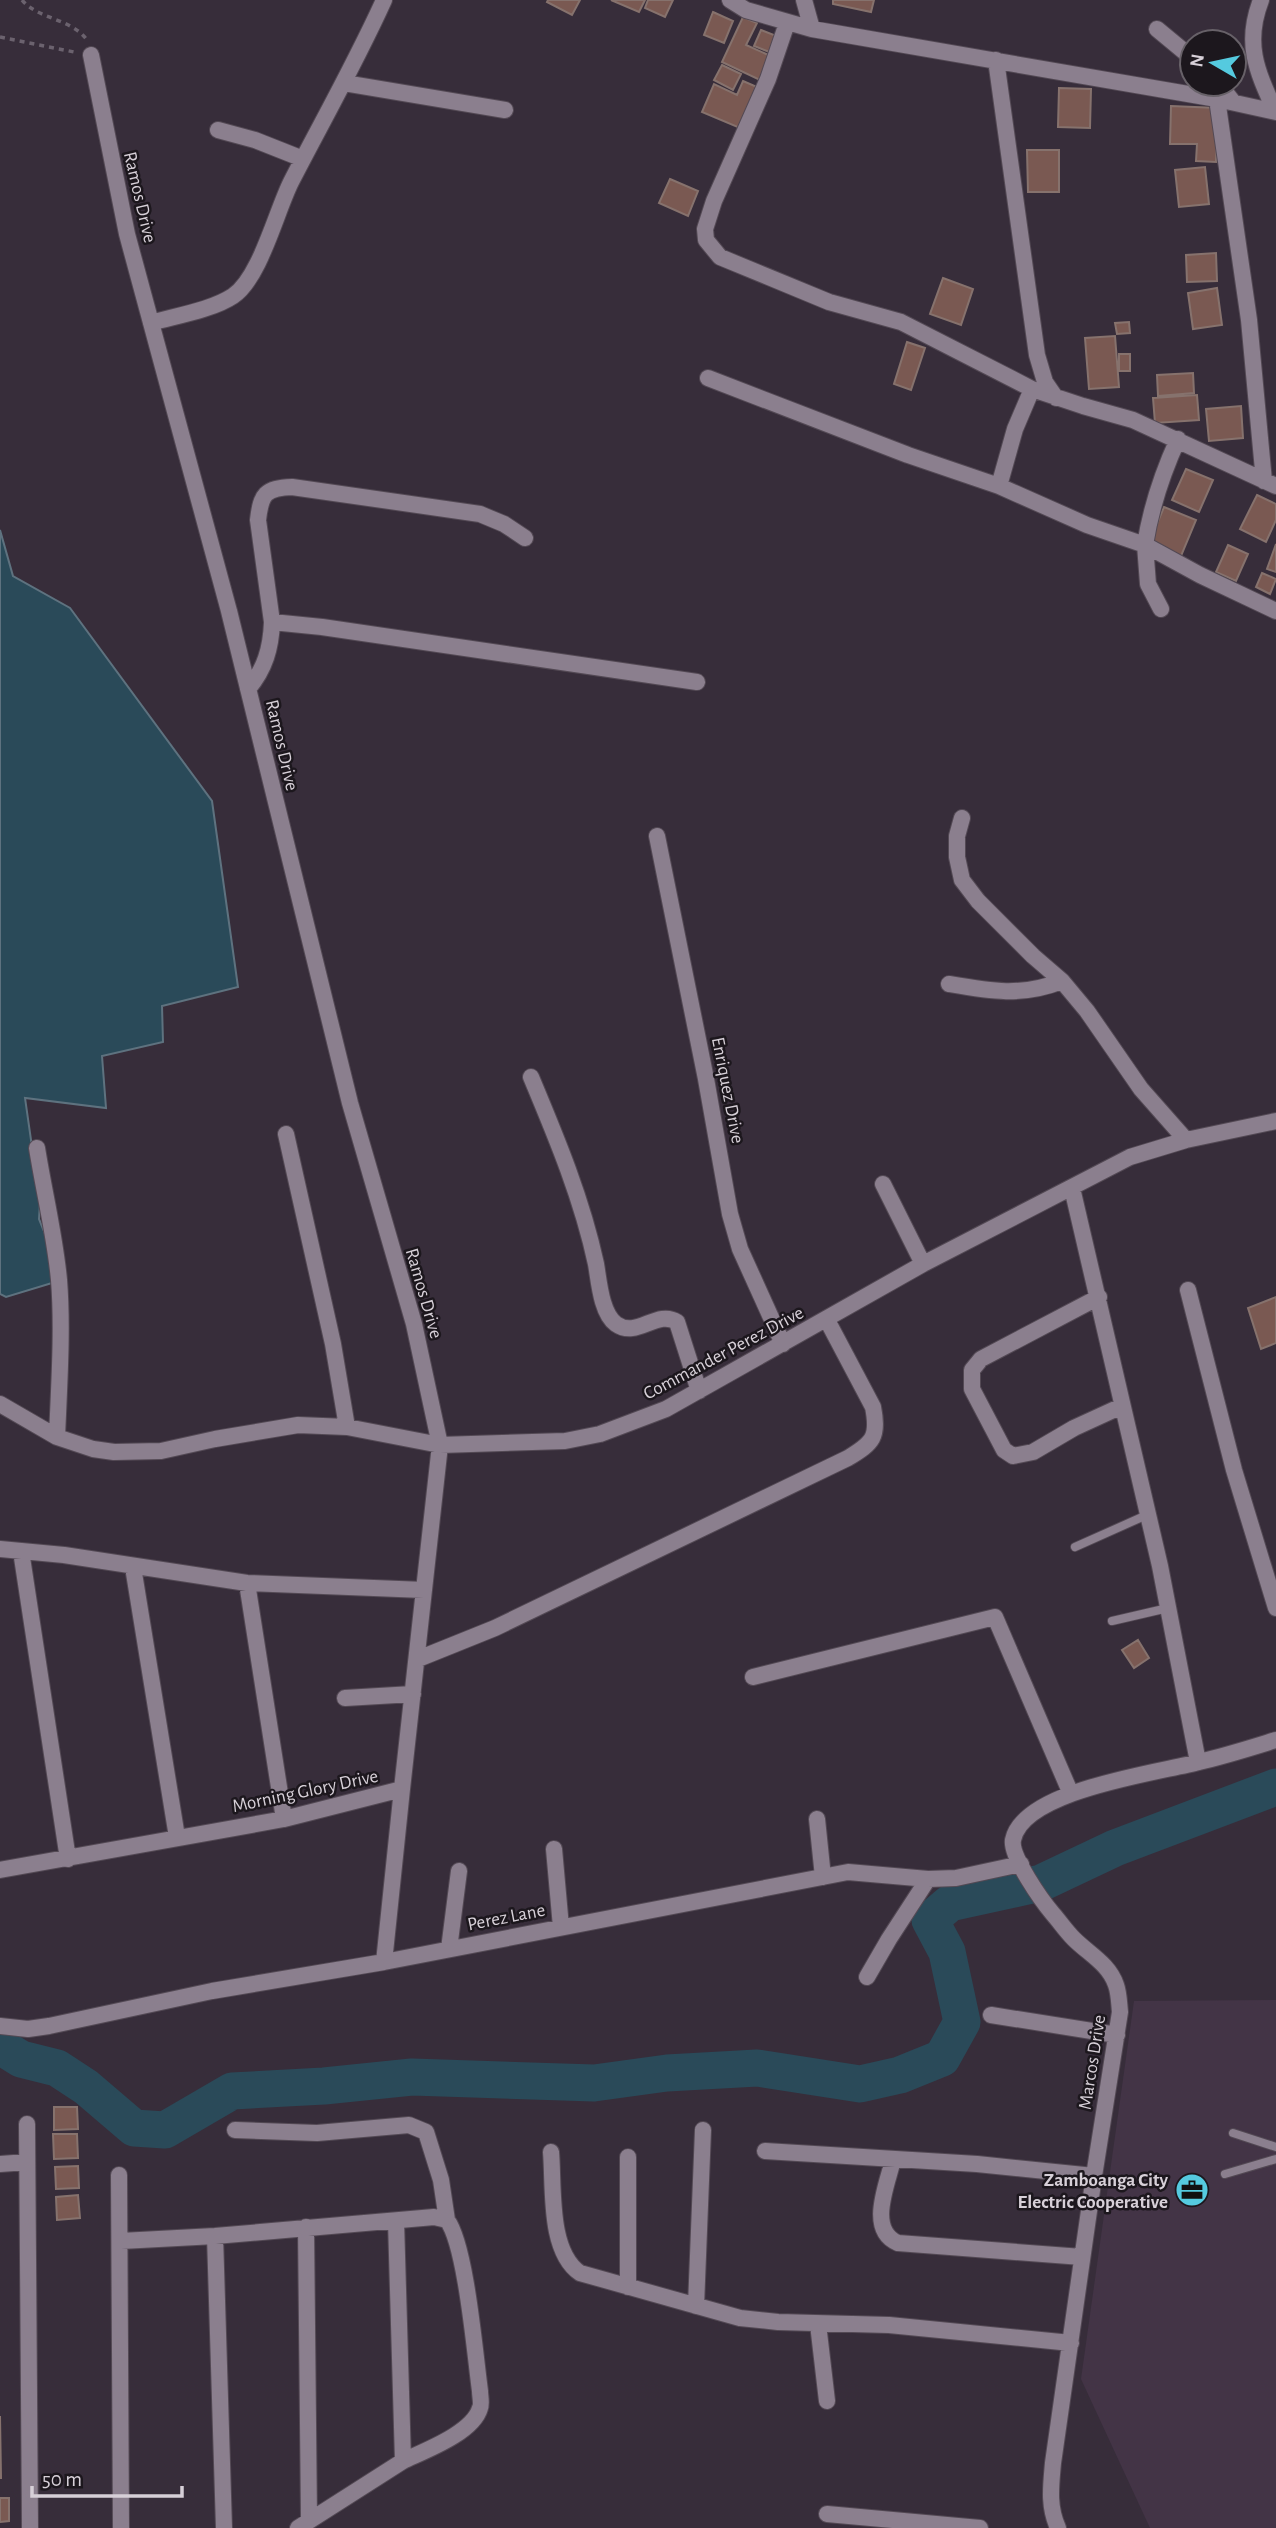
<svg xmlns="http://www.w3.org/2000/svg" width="1276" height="2528" font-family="'Alegreya Sans',sans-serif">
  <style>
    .built { fill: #433446 }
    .water { fill: #2a4a59; stroke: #5e727f; stroke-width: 2 }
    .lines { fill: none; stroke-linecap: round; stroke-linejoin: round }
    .river { stroke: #2a4a59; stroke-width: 37 }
    .building { fill: #7a5952; stroke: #86726d; stroke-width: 2 }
    .lane-casing { stroke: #534954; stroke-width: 10 }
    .street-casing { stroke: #534954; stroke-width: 18 }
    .path { stroke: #6b626e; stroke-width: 3.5; stroke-dasharray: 5 5; stroke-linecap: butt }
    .lane { stroke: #8b7f8e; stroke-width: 8 }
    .street { stroke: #8b7f8e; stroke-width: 16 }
    .labels { text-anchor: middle; stroke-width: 5; stroke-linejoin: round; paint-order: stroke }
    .street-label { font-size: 19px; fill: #d7d0d8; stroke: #1c171d }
    .poi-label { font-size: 19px; font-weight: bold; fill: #d7d0d8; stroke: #1c171d; text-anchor: end }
  </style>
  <rect width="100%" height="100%" fill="#372d3a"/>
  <path class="built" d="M1276 2000V2528H1150L1081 2379 1134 2001Z"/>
  <path class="water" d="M0 530 13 576 70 608 212 801 238 987 162 1006 163 1042 102 1056 106 1108 25 1098 40 1203 39 1219 50 1246 52 1283 6 1297 0 1294Z"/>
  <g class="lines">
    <path class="river" d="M0 2046 21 2059 57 2068 86 2087 134 2128 165 2130 232 2091 324 2086 412 2077 594 2083 667 2073 757 2068 860 2084 900 2075 942 2058 962 2022 947 1952 930 1920 950 1903 1041 1883 1115 1848 1276 1787"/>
  </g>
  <path class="building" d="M548 0H580L572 15 547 2Z
    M611 0H645L639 12Z
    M648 0H673L665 17 645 8Z
    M833 0H874L871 12 833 4Z
    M713 12 733 21 724 43 704 35Z
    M743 17 757 23 746 45 773 57 762 81 722 62Z
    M761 30 779 37 772 53 754 46Z
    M722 65 741 74 733 90 714 80Z
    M743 81 757 87 740 128 702 112 714 84 737 95Z
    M1059 88 1091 89 1090 128 1058 127Z
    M1171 106 1218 108 1216 162 1196 161 1197 144H1170Z
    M1027 150H1059V192H1028Z
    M1205 167 1209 204 1179 207 1175 170Z
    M670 179 698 191 688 216 659 203Z
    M1216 253 1217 281 1187 282 1186 255Z
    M943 278 973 289 961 325 930 314Z
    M1217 288 1222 325 1193 329 1188 293Z
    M1129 322 1130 333 1117 334 1115 323Z
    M1115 336 1119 387 1089 389 1085 338Z
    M907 342 925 348 911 390 894 384Z
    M1119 354H1130V371H1119Z
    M1193 373 1194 393 1158 396 1157 375Z
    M1197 395 1199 420 1155 423 1153 398Z
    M1241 406 1243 438 1209 441 1206 409Z
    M1186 469 1213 480 1199 512 1172 500Z
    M1257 495 1276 504V520L1266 542 1240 529Z
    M1164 507 1196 520 1181 556 1149 543Z
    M1276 544V572L1267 569Z
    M1228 545 1248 554 1236 581 1216 572Z
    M1262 573 1276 579 1270 594 1256 587Z
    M1276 1297V1343L1261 1349 1248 1308Z
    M1138 1640 1149 1658 1134 1668 1122 1650Z
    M54 2107H77L78 2129 54 2130Z
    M53 2134H77L78 2158 54 2159Z
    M78 2166 79 2188 56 2189 55 2167Z
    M78 2195 80 2218 57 2220 56 2197Z
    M0 2416 1 2478H0Z
    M0 2498H9V2521L0 2522Z"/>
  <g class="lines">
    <defs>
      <path id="lane" d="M1075 1547 1149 1514
        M1112 1621 1168 1608
        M1233 2133 1276 2147
        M1225 2174 1276 2159"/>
      <path id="street" d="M730 0 746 10 812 29 1217 99 1276 112
        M804 0 812 29
        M1261 0C1244 44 1257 71 1275 111
        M787 23 768 79 714 201 705 229 706 240 720 257 829 302 901 322 1032 389 1083 406 1133 420 1276 486
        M1157 29 1192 58
        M996 60 1037 355 1045 382 1056 398
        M344 83 505 110
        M1219 84 1233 102
        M1217 99 1249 320 1264 481
        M218 130 255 140 303 159
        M151 323C175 316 212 310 233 296 260 278 276 212 291 182 322 122 356 62 384 0
        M708 378 908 455 999 486
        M1032 389 1015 429 999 486 1087 525 1145 545C1151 507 1162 474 1178 439
        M1145 545 1200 575 1276 611
        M1145 545 1148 584 1161 609
        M272 622 322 627 697 682
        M248 689C265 669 271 648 272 622L258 520C261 494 265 488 292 487L480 514 504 524 525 538
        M962 818 957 836V857L962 880 978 901 1033 956 1062 981 1087 1011 1141 1089 1186 1140
        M657 836 706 1079 730 1214 740 1249 783 1344
        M949 984C989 991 1022 997 1062 981
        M531 1077C557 1139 582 1199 596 1264 599 1281 601 1313 616 1324 637 1339 657 1309 677 1322L699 1391
        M286 1134 333 1344 347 1427
        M37 1148C44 1192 55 1236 59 1280 63 1329 59 1387 57 1437
        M883 1184 923 1264
        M1072 1188 1160 1566 1198 1762
        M1188 1290 1234 1470 1276 1608
        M1099 1297 981 1359 972 1370V1389L1004 1450 1013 1456 1033 1452 1074 1428 1122 1406
        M0 1404 57 1437 93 1449 114 1452 161 1451 215 1439 298 1425 347 1427 440 1445 565 1441 600 1434 666 1409 923 1264 1130 1157 1186 1140 1276 1121
        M0 1549 64 1555 247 1583 424 1590
        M21 1551 68 1859
        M133 1567 177 1837
        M247 1583 284 1819
        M418 1659 495 1628 848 1458C873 1443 879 1437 873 1407L827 1320
        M753 1677 995 1617 1071 1794
        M345 1698 413 1694
        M817 1819 823 1877
        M554 1849 561 1927
        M0 1870 284 1819 402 1789 440 1445 414 1324 350 1103 229 611 127 234 91 55
        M449 1949 459 1871
        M384 1962 402 1789
        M867 1977 889 1939 928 1879
        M991 2015 1117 2035
        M0 2026 28 2029 49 2026 212 1991 384 1962 848 1872 928 1879 956 1878 1021 1864
        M27 2124 30 2528
        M235 2130 317 2133 409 2125 426 2132 441 2180 447 2220
        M765 2151 977 2164 1094 2176
        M551 2152C554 2187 548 2251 580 2273L740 2318 778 2322 889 2325 1071 2343
        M893 2160C887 2185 867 2230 898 2243L1082 2257
        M0 2164 27 2162
        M119 2175 121 2528
        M306 2227 309 2520
        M215 2236 224 2528
        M121 2241 215 2236 434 2217 447 2220C466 2245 475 2355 480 2391 480 2396 482 2404 480 2408 473 2433 424 2451 403 2461
        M628 2287V2157
        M696 2306 703 2130
        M818 2324 827 2401
        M827 2514 980 2528
        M298 2528 403 2461 396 2221
        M1058 2528C1048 2506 1051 2486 1053 2463L1094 2176 1120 2012C1119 2003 1119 1993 1116 1985 1109 1964 1089 1954 1074 1939 1066 1931 1060 1922 1053 1914 1042 1901 1010 1856 1013 1840 1023 1790 1157 1773 1199 1762 1225 1756 1250 1748 1276 1740"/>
    </defs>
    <use href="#lane" class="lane-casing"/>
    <use href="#street" class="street-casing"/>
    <path class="path" d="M22 0C39 20 71 18 87 40
      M0 37 74 52"/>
    <use href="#lane" class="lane"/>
    <use href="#street" class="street"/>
  </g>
  <defs>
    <symbol id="office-disc" viewBox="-11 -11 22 22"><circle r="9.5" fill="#55cadf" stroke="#1c171d"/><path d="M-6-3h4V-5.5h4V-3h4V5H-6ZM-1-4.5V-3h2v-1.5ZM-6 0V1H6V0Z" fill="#111"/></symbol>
  </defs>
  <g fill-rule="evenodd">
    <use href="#office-disc" x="1173" y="2171" width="38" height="38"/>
  </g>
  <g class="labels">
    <g class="street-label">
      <text transform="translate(141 197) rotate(77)" y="7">Ramos Drive</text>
      <text transform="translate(283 745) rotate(77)" y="7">Ramos Drive</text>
      <text transform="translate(729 1090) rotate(79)" y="7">Enriquez Drive</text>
      <text transform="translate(425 1293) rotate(74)" y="7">Ramos Drive</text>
      <text transform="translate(723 1352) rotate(-28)" y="7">Commander Perez Drive</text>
      <text transform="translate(305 1790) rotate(-12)" y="7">Morning Glory Drive</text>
      <text transform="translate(506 1916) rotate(-11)" y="7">Perez Lane</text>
      <text transform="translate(1091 2062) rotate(-81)" y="7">Marcos Drive</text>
    </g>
    <g class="poi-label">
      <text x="1168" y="2186">Zamboanga City<tspan x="1168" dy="22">Electric Cooperative</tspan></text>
    </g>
  </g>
  <g transform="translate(1213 63) rotate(279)"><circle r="33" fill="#1c171d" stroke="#676168" stroke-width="2"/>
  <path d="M0-5L12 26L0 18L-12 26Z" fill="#55cadf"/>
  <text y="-10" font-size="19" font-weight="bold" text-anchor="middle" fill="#d7d0d8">N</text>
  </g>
  <path d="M32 2486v10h150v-10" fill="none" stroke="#d7d0d8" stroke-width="3.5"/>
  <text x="42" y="2486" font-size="21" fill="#d7d0d8" stroke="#1c171d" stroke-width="5" paint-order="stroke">50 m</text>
</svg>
